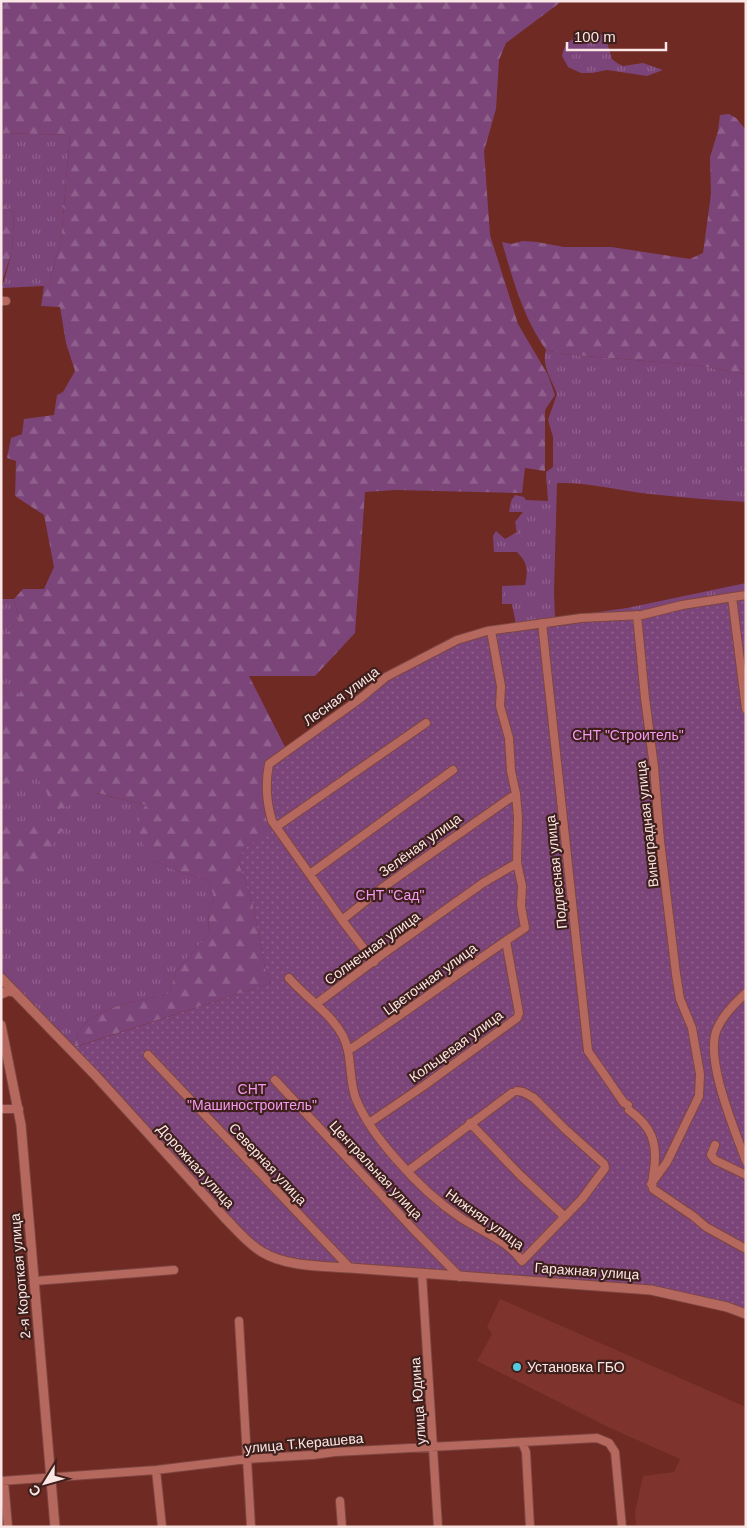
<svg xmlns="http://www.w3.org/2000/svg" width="747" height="1528" font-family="Arial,sans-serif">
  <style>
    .built { fill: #7e332c }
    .grass { fill: url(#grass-tufts) }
    .forest { fill: url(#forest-firs) }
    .park { fill: url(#park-dots) }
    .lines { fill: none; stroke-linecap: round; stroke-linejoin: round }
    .minor-casing { stroke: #7d4541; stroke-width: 10 }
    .tertiary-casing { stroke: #7d4541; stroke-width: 11 }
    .minor { stroke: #b5685e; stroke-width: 8 }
    .tertiary { stroke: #b5685e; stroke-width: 9 }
    .poi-dot { fill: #53cbdc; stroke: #3f1f1b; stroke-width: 2 }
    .labels { text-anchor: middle; stroke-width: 4.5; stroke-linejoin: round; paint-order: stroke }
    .street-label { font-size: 14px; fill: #fae7e5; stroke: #3f1f1b }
    .park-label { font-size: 14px; fill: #f59af1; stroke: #3f1f1b }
    .poi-label { font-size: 14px; fill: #fae7e5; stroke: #3f1f1b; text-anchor: start }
  </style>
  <defs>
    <pattern id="grass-tufts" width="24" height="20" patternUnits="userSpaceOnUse" patternTransform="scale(1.25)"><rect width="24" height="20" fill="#7c457a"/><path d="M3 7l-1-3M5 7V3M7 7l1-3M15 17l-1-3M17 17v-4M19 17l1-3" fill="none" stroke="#90608d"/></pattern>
    <pattern id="forest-firs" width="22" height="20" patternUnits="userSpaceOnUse" patternTransform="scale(1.25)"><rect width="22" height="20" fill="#7c457a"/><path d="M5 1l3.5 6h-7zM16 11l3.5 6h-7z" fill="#90608d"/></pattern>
    <pattern id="park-dots" width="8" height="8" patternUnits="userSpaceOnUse" patternTransform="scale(1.25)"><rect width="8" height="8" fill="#7c457a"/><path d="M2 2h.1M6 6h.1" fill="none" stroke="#90608d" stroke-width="1.8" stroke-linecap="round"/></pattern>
  </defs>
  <rect width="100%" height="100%" fill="#6f2a23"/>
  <path class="built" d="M500 1299 746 1407V1527H636L635 1512 643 1476 674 1472 680 1459 610 1428 477 1361 492 1334 487 1327Z"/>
  <path class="grass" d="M587 33 605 35 612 59 617 63 623 66 643 63 663 70 647 76 607 70 592 73H581L568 67 562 56C565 40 573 39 587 33Z
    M1 133 70 135 61 240 49 284 44 286 2 288 12 252 14 213 1 202Z
    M546 350 563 354 694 365 746 374V502C711 500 676 497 641 493 614 489 585 482 557 483L554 592 555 618 627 608 746 583V594L641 613 516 625 512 604H502V586L525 585C528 570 528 563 517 552H494L493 536 496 531 505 539 517 532 515 522 523 512H509L511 501 515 495 524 497 526 500 548 501 546 472 553 467V437L548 420 557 394C552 380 541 365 546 350Z
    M1 599H14L19 619 7 633 26 681 19 696 7 692 1 684Z
    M36 775 59 809 96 793 146 805 154 860 175 870 209 881 214 898 209 910 208 935 176 971 169 994C140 1001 75 1008 75 1047L1 971V785Z"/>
  <path class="forest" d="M1 1H562L506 43 499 60 496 109 484 151 490 235 518 324 548 375 555 395 545 410V471L525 468 522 493 396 490 365 492 355 633 315 676H249L287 751 276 827 245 848 238 860 253 905 265 968 271 983 75 1047C75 1008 140 1001 169 994L176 971 208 935 209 910 214 898 209 881 175 870 154 860 140 840V813L146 805 97 793 58 810 36 776 1 785V684L7 692 19 695 26 681 2 655 7 633 19 619 14 599 23 589H44L54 567 44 515 15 496 16 461 7 458 11 438 22 434 24 419 54 415 57 395 63 392 75 371 66 343 60 307 41 306 44 286 49 284 61 240 70 135 1 133Z
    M729 114 736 118 746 130V374L694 365 563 354 546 350C523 317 513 280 502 242L511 244 523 241 537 242 564 247H611L690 259 703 253 711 194 710 157 718 131 720 115Z
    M1 202 14 213 12 252 1 284Z
    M1 815H5L18 824H50L63 829 46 854 21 885 6 893 1 889Z"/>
  <path class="park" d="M746 595V1314L651 1290 350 1268 264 1254 70 1049 271 983 265 968 253 905 238 860 245 848 275 827 272 821 269 764 386 677 430 653 487 631 642 615Z"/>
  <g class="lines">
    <defs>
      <path id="minor" d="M1 301H6
        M732 597 746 709
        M637 615 645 698 654 767 660 841 676 974 680 999 692 1028 700 1074 699 1096 667 1162 651 1184
        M542 623 588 1051 624 1103 628 1105
        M276 827 426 723
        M310 874 453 770
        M342 920 382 888 516 794
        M374 962 342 920 272 821C266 801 265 784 269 764L361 698 386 677 457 640 487 631 581 618 642 615 682 605 746 595
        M289 978C306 998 330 1012 343 1036 353 1056 348 1079 356 1099 365 1121 381 1142 396 1159 415 1181 437 1202 461 1218 481 1231 508 1241 522 1261L582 1199 605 1168 604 1164 565 1129 534 1098 523 1092 517 1091
        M746 993C734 1004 723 1015 717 1029 704 1058 735 1131 746 1161
        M316 1004 383 954 483 883 517 863
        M349 1050C408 1011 465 968 525 928L521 906 522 886 517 863 518 817 516 794 511 771 509 738 500 706 501 686 491 631
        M148 1055 350 1268
        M275 1080 415 1231 460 1277
        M1 1109H19
        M629 1110C651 1126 658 1142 654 1170 653 1178 651 1182 653 1189L693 1216 706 1227 746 1249
        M369 1123 425 1085 517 1018 519 1013 506 941
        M470 1123 519 1174 565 1217
        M715 1145 711 1155 715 1160 746 1175
        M408 1171 512 1093
        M422 1274 438 1527
        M35 1281 174 1270
        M239 1321 251 1527
        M522 1442 526 1452 530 1527
        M156 1470 162 1527
        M1 1481 156 1470 247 1459 313 1455 335 1452 597 1438 609 1443 615 1452 622 1527
        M4 1481 8 1527
        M340 1501 342 1527"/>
      <path id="tertiary" d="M1 978 96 1076 225 1218C237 1230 248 1244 262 1252 287 1267 322 1266 350 1268L651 1290 727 1307 746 1314
        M1 994 8 991 15 992
        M1 1025 21 1125 55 1527"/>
    </defs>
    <use href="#minor" class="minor-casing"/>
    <use href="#tertiary" class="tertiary-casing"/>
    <use href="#minor" class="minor"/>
    <use href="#tertiary" class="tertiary"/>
  </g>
  <circle class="poi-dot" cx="517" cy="1367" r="5"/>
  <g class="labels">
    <g class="street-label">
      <text transform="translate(341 696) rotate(-36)" y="5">Лесная улица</text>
      <text transform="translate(647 824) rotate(-96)" y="5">Виноградная улица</text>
      <text transform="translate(420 845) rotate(-36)" y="5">Зелёная улица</text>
      <text transform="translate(556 872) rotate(-96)" y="5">Подлесная улица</text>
      <text transform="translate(372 948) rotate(-36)" y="5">Солнечная улица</text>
      <text transform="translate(430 979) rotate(-36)" y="5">Цветочная улица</text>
      <text transform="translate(456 1046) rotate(-36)" y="5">Кольцевая улица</text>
      <text transform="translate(268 1164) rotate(47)" y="5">Северная улица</text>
      <text transform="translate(196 1166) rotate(48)" y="5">Дорожная улица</text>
      <text transform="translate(376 1170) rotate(47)" y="5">Центральная улица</text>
      <text transform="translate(485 1219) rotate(36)" y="5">Нижняя улица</text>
      <text transform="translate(587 1271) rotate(4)" y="5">Гаражная улица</text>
      <text transform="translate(20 1276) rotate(-95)" y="5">2-я Короткая улица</text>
      <text transform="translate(418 1401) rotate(-94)" y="5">улица Юдина</text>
      <text transform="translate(304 1443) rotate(-5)" y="5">улица Т.Керашева</text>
    </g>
    <g class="park-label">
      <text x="628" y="740">СНТ "Строитель"</text>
      <text x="390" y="900">СНТ "Сад"</text>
      <text x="252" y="1094">СНТ<tspan x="252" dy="16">"Машиностроитель"</tspan></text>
    </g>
    <g class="poi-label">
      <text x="527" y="1372">Установка ГБО</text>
    </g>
  </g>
  <rect width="747" height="1528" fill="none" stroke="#fae7e5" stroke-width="5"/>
  <g transform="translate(45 1483) rotate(233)" stroke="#3f1f1b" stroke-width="4" paint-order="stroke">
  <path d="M0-4L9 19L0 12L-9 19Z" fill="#fae7e5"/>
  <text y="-8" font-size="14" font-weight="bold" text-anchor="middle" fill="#fae7e5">С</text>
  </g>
  <path d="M567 42v8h99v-8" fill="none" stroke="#fae7e5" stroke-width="2.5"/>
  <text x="574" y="42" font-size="15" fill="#fae7e5" stroke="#3f1f1b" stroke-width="4" paint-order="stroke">100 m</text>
</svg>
